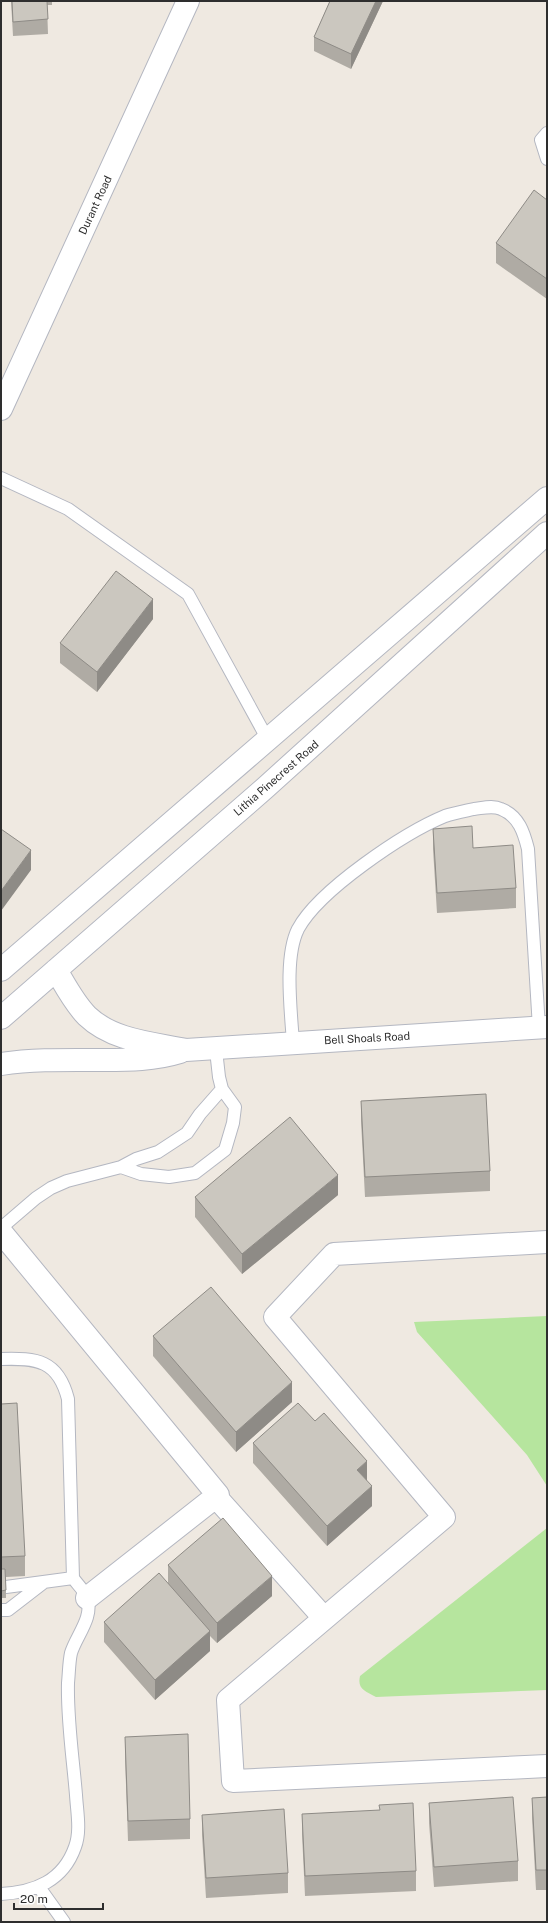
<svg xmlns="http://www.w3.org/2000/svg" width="548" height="1923" font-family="'Public Sans',sans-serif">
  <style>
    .green { fill: #b6e59e }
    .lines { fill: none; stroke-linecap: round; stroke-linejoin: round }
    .service-casing { stroke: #b4b7c1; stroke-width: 14 }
    .minor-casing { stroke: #b4b7c1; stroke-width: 24 }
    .tertiary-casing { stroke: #b4b7c1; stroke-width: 24 }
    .secondary-casing { stroke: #b4b7c1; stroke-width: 24 }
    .service { stroke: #fff; stroke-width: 12 }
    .minor { stroke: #fff; stroke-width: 22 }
    .tertiary { stroke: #fff; stroke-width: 22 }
    .secondary { stroke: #fff; stroke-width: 22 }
    .wall { fill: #afaba4 }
    .shaded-wall { fill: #8e8b86 }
    .building { fill: #cbc7bf; stroke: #8e8b86 }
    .labels { text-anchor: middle; stroke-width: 3; stroke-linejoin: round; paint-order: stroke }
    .street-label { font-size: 11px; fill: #2e2e2e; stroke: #fff }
  </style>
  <rect width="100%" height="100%" fill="#efe9e1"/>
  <path class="green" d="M547 1316V1486L527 1455 417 1332 414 1322Z
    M547 1528V1690L376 1697C365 1691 357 1689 360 1676Z"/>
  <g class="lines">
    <defs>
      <path id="service" d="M547 133 541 140 547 159
        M1 478 68 509 188 594 268 740
        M293 1043C291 1011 284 957 298 929 319 890 404 833 445 816 454 813 465 811 474 809 483 808 493 805 501 809 519 816 524 833 528 849L539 1028
        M121 1167 141 1174 169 1177 195 1173 225 1150 233 1123 235 1107 222 1089 219 1077 216 1050
        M1 1228 36 1198 51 1188 67 1181 121 1167 136 1159 158 1152 187 1133 200 1114 222 1089
        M1 1359C37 1358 58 1360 68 1399L73 1578C77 1584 85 1591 87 1598 94 1617 76 1636 71 1653 69 1662 69 1673 68 1683 67 1720 73 1758 76 1795 77 1812 81 1831 75 1847 63 1881 35 1892 1 1894
        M6 1587 73 1578
        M1 1610H8L43 1583
        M39 1887 64 1922"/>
      <path id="minor" d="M1 1232 218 1495 87 1598
        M547 1242 334 1254 275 1317 444 1517 228 1700 233 1781 547 1766
        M216 1497 324 1618"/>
      <path id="tertiary" d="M1 409 188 1"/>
      <path id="secondary" d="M1 970 547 498
        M56 970C65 985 74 1003 87 1016 113 1041 153 1043 186 1050L547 1027
        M1 1018 265 788 547 533
        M1 1064C35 1059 69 1060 103 1060 129 1060 154 1060 180 1052"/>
    </defs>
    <use href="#service" class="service-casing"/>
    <use href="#minor" class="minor-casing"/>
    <use href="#tertiary" class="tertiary-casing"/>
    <use href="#secondary" class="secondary-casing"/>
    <use href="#service" class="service"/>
    <use href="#minor" class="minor"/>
    <use href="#tertiary" class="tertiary"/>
    <use href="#secondary" class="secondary"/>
  </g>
  <path class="wall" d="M11 1H52V5H47L48 34 13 36Z
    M330 1H383L351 69 314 51V37Z
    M547 200V299L496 263V243Z
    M153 619 97 692 60 663V643Z
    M433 829 473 848 516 888V908L437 913 433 849Z
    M361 1101 490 1171V1191L365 1197 361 1121Z
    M338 1195 242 1274 195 1217V1197Z
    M153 1336 292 1402 236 1452 153 1356Z
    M1 1404 25 1556V1576L6 1577V1598H1Z
    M253 1443 367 1480 372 1506 327 1546 253 1463Z
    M168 1565 272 1596 217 1643 210 1636V1651L155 1700 104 1642V1622L168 1583Z
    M125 1737 190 1819V1839L128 1841 125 1757Z
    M547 1797V1890H536L532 1818V1798Z
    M429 1803 518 1861V1881L434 1887 429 1823Z
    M302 1814 416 1871V1891L305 1896 302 1834Z
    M202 1815 288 1873V1893L206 1898 202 1835Z"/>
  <path class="shaded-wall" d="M376 1H383L351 69V54Z
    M153 599V619L97 692V672Z
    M31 850V870L1 911V891Z
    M338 1175V1195L242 1274V1254Z
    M292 1382V1402L236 1452V1432Z
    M367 1461V1481L357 1470Z
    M372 1486V1506L327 1546V1526Z
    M272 1576V1596L217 1643V1623Z
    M210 1631V1651L155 1700V1680Z"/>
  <path class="building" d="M12 1H47L48 19 13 22Z
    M330 1H376L351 54 314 37Z
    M534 190 547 200V279L496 243Z
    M116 571 153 599 97 672 60 643Z
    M472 826 473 848 513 845 516 888 437 893 433 829Z
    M1 829 31 850 1 891Z
    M486 1094 490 1171 365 1177 361 1101Z
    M290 1117 338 1175 242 1254 195 1197Z
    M211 1287 292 1382 236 1432 153 1336Z
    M17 1403 25 1556 1 1557V1404Z
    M298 1403 315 1421 324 1413 367 1461 357 1470 372 1486 327 1526 253 1443Z
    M223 1518 272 1576 217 1623 168 1565Z
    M1 1569H5L6 1590 1 1591Z
    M159 1573 210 1631 155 1680 104 1622Z
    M188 1734 190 1819 128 1821 125 1737Z
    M513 1797 518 1861 434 1867 429 1803Z
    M547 1797V1870H536L532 1798Z
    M413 1803 416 1871 305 1876 302 1814 380 1810 379 1805Z
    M284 1809 288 1873 206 1878 202 1815Z"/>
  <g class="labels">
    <g class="street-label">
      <text transform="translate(95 205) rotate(-65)" y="4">Durant Road</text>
      <text transform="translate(276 778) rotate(-41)" y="4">Lithia Pinecrest Road</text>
      <text transform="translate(367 1038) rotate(-3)" y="4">Bell Shoals Road</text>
    </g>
  </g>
  <rect width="548" height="1923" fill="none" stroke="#2e2e2e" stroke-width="4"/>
  <path d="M14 1903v6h89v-6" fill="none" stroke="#2e2e2e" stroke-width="2"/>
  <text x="20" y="1903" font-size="12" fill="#2e2e2e" stroke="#ffffff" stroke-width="3" paint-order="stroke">20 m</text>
</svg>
